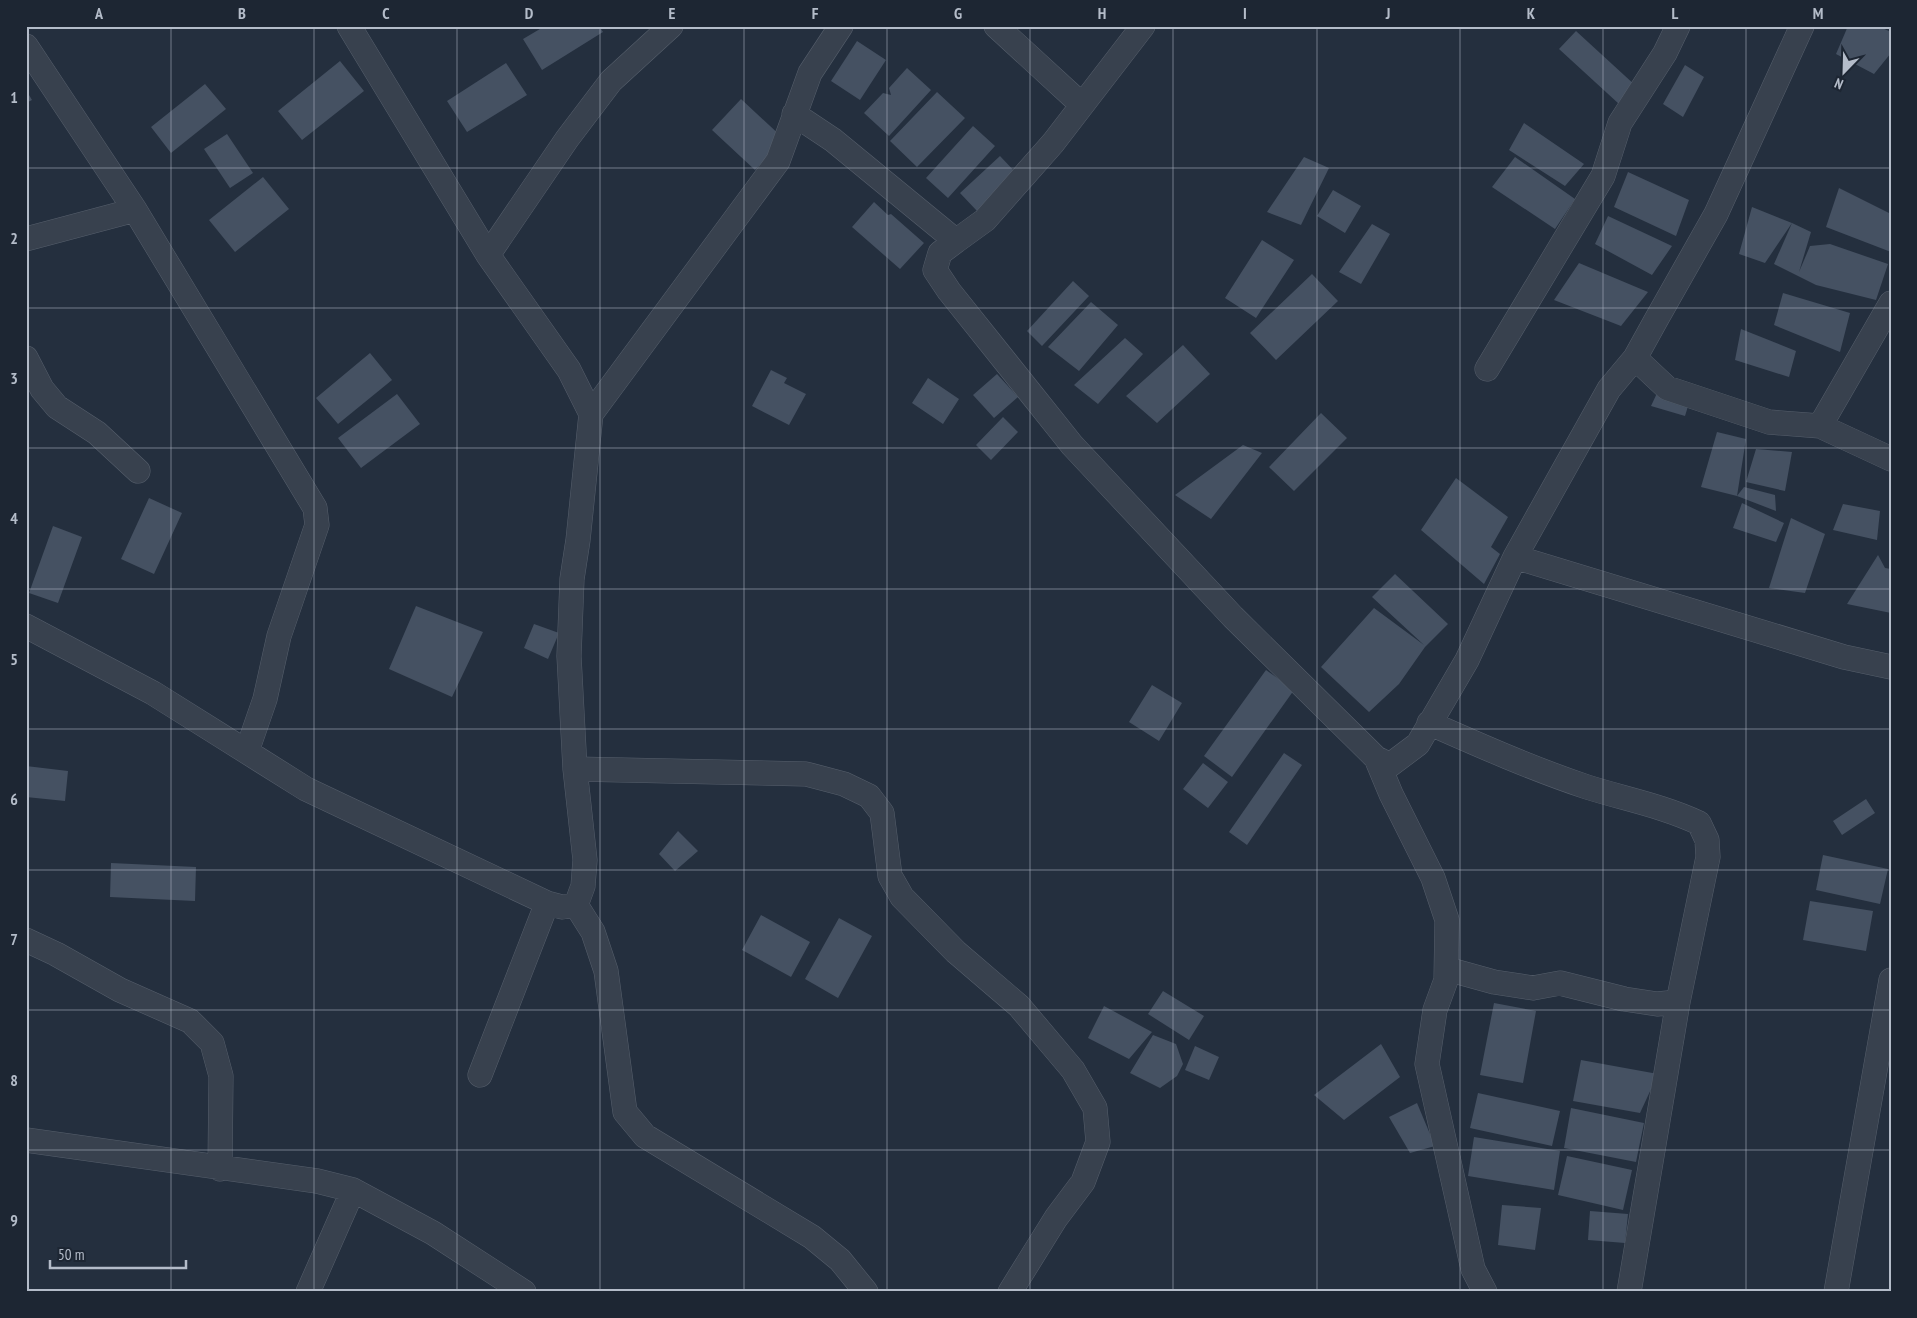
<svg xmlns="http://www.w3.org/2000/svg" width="1917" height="1318" font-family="'PT Sans Narrow',sans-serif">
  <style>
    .building { fill: #455162 }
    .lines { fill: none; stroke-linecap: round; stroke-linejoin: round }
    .minor-casing { stroke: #565f6c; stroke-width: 25 }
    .minor { stroke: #38414e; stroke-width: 24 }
    .grid { fill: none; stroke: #b4bcc9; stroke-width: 1; stroke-opacity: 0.55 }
    .neatline { fill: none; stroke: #b4bcc9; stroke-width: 2 }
    .grid-label { font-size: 16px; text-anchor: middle; font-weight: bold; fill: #b4bcc9 }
  </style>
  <rect width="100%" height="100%" fill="#242f3e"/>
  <path class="building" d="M545 26H599L603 32 542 70 523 39Z
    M1848 26H1878L1891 32V53L1874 74 1836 54Z
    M1576 31 1636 86 1619 104 1559 49Z
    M857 41 886 60 860 100 831 81Z
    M340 61 364 91 302 140 278 111Z
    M506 63 527 95 467 132 447 101Z
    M1685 65 1704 77 1683 117 1663 104Z
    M907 68 931 90 889 136 864 113 883 93 891 95 889 88Z
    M205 84 226 109 171 153 151 127Z
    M26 90 32 100 26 103Z
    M937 92 965 118 917 167 890 141Z
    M741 99 784 139 755 170 712 130Z
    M1524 123 1584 164 1565 186 1509 150Z
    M973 126 995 146 948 198 926 178Z
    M227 134 253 173 230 188 204 149Z
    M1000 156 1017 174 977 211 960 193Z
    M1304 157 1329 168 1301 225 1267 212Z
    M1515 157 1575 199 1555 229 1492 187Z
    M1628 172 1689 200 1676 236 1614 207Z
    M263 177 289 209 235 252 209 220Z
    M1839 188 1891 214V252L1826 227Z
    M1333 190 1361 206 1345 233 1317 216Z
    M874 202 888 215 891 214 924 243 900 269 852 227Z
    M1752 207 1792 223 1765 263 1739 254Z
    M1608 216 1672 246 1652 275 1595 244Z
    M1792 223 1811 232 1799 272 1810 246 1830 244 1888 264 1876 300 1816 285 1774 264Z
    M1372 224 1390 234 1361 284 1339 272Z
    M1262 240 1294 260 1256 318 1225 298Z
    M1579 263 1648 292 1621 326 1554 300Z
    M1312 274 1338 301 1276 360 1250 333Z
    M1073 281 1089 296 1042 346 1027 331Z
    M1783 293 1850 313 1840 352 1774 325Z
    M1091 302 1118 325 1079 371 1048 347Z
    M1741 329 1796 351 1789 377 1735 360Z
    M1125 338 1143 354 1098 404 1074 385Z
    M1183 345 1210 374 1157 423 1126 396Z
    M370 353 392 380 338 424 316 398Z
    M771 370 787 378 784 383 806 394 789 425 752 406Z
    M997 374 1018 397 994 418 973 395Z
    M928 378 959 399 943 424 912 403Z
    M1658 391 1689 403 1685 416 1651 406Z
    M397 394 420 424 361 468 338 438Z
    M1321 413 1347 438 1294 491 1269 467Z
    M1003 417 1018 432 991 460 976 445Z
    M1717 432 1746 439 1737 496 1701 487Z
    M1243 445 1262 453 1211 519 1175 495Z
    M1756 449 1792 452 1785 491 1746 482Z
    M1456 478 1508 517 1491 547 1500 554 1484 584 1421 530Z
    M1744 487 1775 495 1776 511 1737 496Z
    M149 498 182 513 154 574 121 559Z
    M1742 503 1784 523 1776 542 1733 528Z
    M1843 504 1880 511 1877 540 1833 530Z
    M1791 518 1825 534 1805 593 1769 588Z
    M53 526 82 537 58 603 29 593Z
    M1878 555 1885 568 1891 569V613L1847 604Z
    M1395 574 1448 624 1425 647 1399 684 1369 712 1321 667 1374 608 1424 645 1372 597Z
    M416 606 483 632 452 697 389 669Z
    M534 624 559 633 548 659 524 648Z
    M1266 670 1294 690 1232 777 1204 756Z
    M1152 685 1182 703 1159 741 1129 722Z
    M1284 753 1302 765 1247 845 1229 832Z
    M1203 763 1228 782 1208 808 1183 789Z
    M26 766 68 771 65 801 26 797Z
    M1866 799 1875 813 1842 835 1833 821Z
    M678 831 698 851 675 871 659 854Z
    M1823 855 1888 869 1880 904 1816 890Z
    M111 863 196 867 195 901 110 897Z
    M1810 901 1873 911 1866 951 1803 940Z
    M761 915 810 942 791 977 742 950Z
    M839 918 872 936 838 998 805 979Z
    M1163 991 1204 1016 1189 1040 1148 1014Z
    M1494 1003 1536 1011 1523 1083 1480 1075Z
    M1104 1006 1152 1032 1129 1059 1088 1038Z
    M1153 1035 1176 1044 1183 1064 1177 1076 1160 1088 1130 1073Z
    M1381 1044 1400 1077 1344 1120 1314 1095Z
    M1195 1046 1219 1057 1209 1080 1185 1070Z
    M1581 1060 1658 1074 1640 1113 1573 1101Z
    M1478 1093 1560 1111 1552 1146 1470 1128Z
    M1417 1103 1435 1146 1410 1153 1389 1117Z
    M1571 1108 1644 1123 1636 1162 1564 1148Z
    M1474 1137 1560 1151 1554 1190 1468 1176Z
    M1567 1156 1632 1170 1623 1210 1558 1195Z
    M1502 1205 1541 1208 1535 1250 1498 1245Z
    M1590 1211 1628 1214 1625 1243 1588 1240Z"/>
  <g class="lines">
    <defs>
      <path id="minor" d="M996 26 1082 105
        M26 46 135 210 315 508 317 525 279 636 265 699 247 751
        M794 114 833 140 956 241 940 253 935 270 949 291 1072 445 1233 617 1376 758 1390 765 1418 744 1467 660 1515 557 1609 389 1635 358 1656 320 1716 214 1802 26
        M26 239 135 210
        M956 241 985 220 1053 143 1143 26
        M488 255 567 139 611 81 671 26
        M26 358 42 389 57 407 97 433 138 471
        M1635 358 1667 388 1769 422 1820 426 1891 459
        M1487 369 1603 176 1620 123 1665 53 1678 26
        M591 414 778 161 810 73 841 26
        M1820 426 1891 303
        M1515 557 1844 657 1891 667
        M26 626 153 693 306 789 547 903 562 907 576 905 583 886 585 860 575 769 569 656 572 579 578 540 591 414 569 370 488 255 349 26
        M1429 723C1481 746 1533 769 1587 787 1625 799 1663 806 1699 823L1707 840 1708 857 1678 1002 1629 1292
        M1376 758 1391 794 1433 878 1447 920 1446 980 1435 1010 1427 1064 1473 1269 1485 1292
        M575 769 806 774 844 784 869 796 882 813 890 876 902 897 956 952 1019 1006 1073 1070 1095 1108 1098 1142 1083 1182 1056 1218 1010 1292
        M576 905 593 932 606 971 625 1112 645 1136 812 1237 840 1260 866 1292
        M26 940 56 954 120 990 190 1021 212 1043 221 1076 220 1169
        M1447 969 1494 982 1533 988 1560 983 1624 999 1657 1004 1678 1002
        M480 1075 547 903
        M26 1140 317 1181 353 1190 433 1233 524 1292
        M308 1292 353 1190
        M1836 1292 1891 980"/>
    </defs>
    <use href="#minor" class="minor-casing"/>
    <use href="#minor" class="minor"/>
  </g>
  <path class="grid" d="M171 26V1292M314 26V1292M457 26V1292M600 26V1292M744 26V1292M887 26V1292M1030 26V1292M1173 26V1292M1317 26V1292M1460 26V1292M1603 26V1292M1746 26V1292M26 168H1891M26 308H1891M26 448H1891M26 589H1891M26 729H1891M26 870H1891M26 1010H1891M26 1150H1891"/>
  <rect width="1917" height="1318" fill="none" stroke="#1d2633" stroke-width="55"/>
  <g transform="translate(1844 72) rotate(203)" stroke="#1d2633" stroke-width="4" paint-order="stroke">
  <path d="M0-4L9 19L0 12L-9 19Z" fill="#b4bcc9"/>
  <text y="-8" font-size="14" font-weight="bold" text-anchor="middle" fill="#b4bcc9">N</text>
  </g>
  <path d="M50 1260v8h136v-8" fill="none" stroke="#b4bcc9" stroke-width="2.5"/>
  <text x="58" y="1260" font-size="15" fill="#b4bcc9" stroke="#1d2633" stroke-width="4" paint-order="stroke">50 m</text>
  <rect x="28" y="28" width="1862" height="1262" class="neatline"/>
  <g class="grid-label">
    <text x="99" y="19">A</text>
    <text x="242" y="19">B</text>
    <text x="386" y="19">C</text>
    <text x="529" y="19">D</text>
    <text x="672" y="19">E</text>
    <text x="815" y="19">F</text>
    <text x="958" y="19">G</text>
    <text x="1102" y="19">H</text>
    <text x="1245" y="19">I</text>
    <text x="1388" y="19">J</text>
    <text x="1531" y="19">K</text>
    <text x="1675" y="19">L</text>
    <text x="1818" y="19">M</text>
    <text x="14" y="103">1</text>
    <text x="14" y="244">2</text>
    <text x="14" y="384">3</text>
    <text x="14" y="524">4</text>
    <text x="14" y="665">5</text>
    <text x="14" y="805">6</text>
    <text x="14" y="945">7</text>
    <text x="14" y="1086">8</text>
    <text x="14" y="1226">9</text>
  </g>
</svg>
